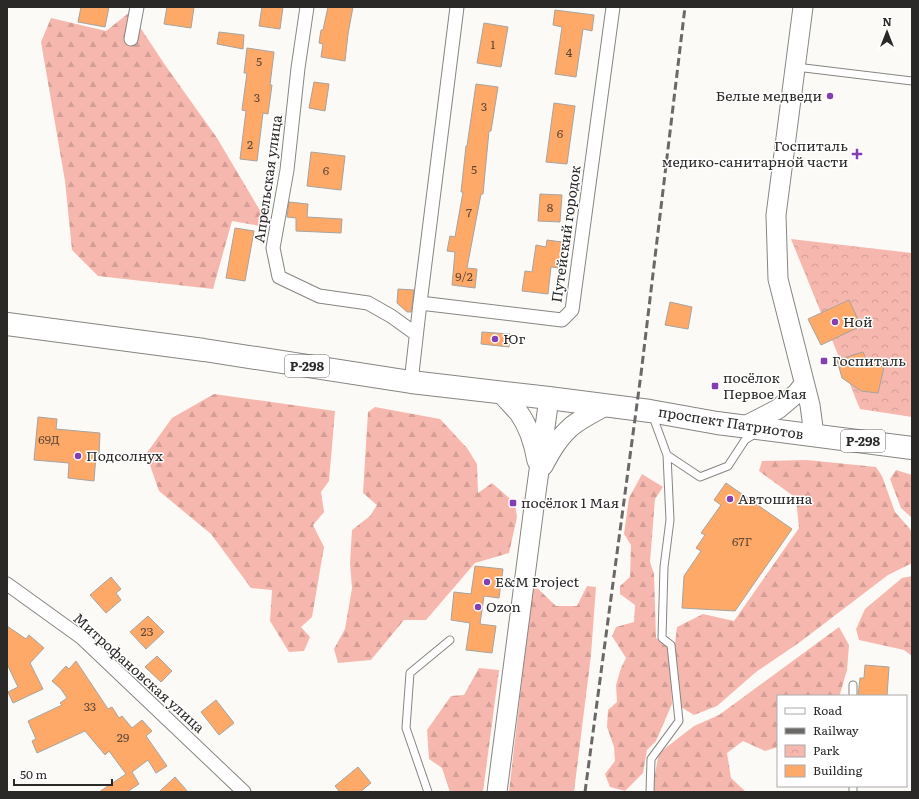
<svg xmlns="http://www.w3.org/2000/svg" width="919" height="799" font-family="Literata,serif">
  <style>
    .forest { fill: url(#forest-firs) }
    .park { fill: url(#park-crowns) }
    .building { fill: #ffa968; stroke: #a7a3a0 }
    .lines { fill: none; stroke-linecap: round; stroke-linejoin: round }
    .lane-casing { stroke: #878582; stroke-width: 9 }
    .street-casing { stroke: #878582; stroke-width: 15 }
    .secondary-casing { stroke: #878582; stroke-width: 21 }
    .highway-casing { stroke: #878582; stroke-width: 24 }
    .lane { stroke: #fff; stroke-width: 7 }
    .street { stroke: #fff; stroke-width: 13 }
    .secondary { stroke: #fff; stroke-width: 19 }
    .highway { stroke: #fff; stroke-width: 22 }
    .rail { stroke: #6b6967; stroke-width: 3; stroke-dasharray: 8 4; stroke-linecap: butt }
    .poi-dot { fill: #833eb1; stroke: #fff; stroke-width: 1.5 }
    .labels { text-anchor: middle; stroke-width: 3; stroke-linejoin: round; paint-order: stroke }
    .number-label { font-size: 12px; fill: #5f4938 }
    .shield { fill: #fff; stroke: #6a6968; stroke-width: 1 }
    .shield-label { font-size: 13px; font-weight: bold; fill: #2a2928 }
    .poi-label { font-size: 14px; fill: #2a2928; stroke: #fff; text-anchor: start }
    .street-label { font-size: 14px; fill: #2a2928; stroke: #fff }
  </style>
  <defs>
    <pattern id="forest-firs" width="22" height="20" patternUnits="userSpaceOnUse"><rect width="22" height="20" fill="#f6b8ae"/><path d="M5 1l3.5 6h-7zM16 11l3.5 6h-7z" fill="#d39e96"/></pattern>
    <pattern id="park-crowns" width="20" height="18" patternUnits="userSpaceOnUse"><rect width="20" height="18" fill="#f6b8ae"/><path d="M2 6a3 3 0 1 1 6 0M12 15a3 3 0 1 1 6 0" fill="none" stroke="#d39e96"/></pattern>
  </defs>
  <rect width="100%" height="100%" fill="#fcfaf6"/>
  <path class="forest" d="M130 12 165 65 217 138 268 224 260 226 232 221 213 289 98 276 72 250 65 181 41 42 51 18 106 31Z
    M214 394 335 411 329 481 321 492 324 512 313 525 324 547 312 617 301 627 310 637 304 651 289 652 270 621 272 590 251 588 211 534 159 491 146 454 172 418Z
    M375 407 440 419 467 448 477 464 478 493 492 483 515 503 517 517 509 553 475 563 426 620H404L371 660 338 663 334 649 345 629 352 588 350 563 352 530 370 516 377 505 363 493 368 412Z
    M807 460 876 467 882 476 895 512 910 529 912 533V563L888 575 800 642 756 672 717 706 694 715 681 707 676 673 674 652 677 627 703 614 734 621 799 528 796 498 759 471 762 461Z
    M896 470 912 475V518L901 508 890 479Z
    M642 474 663 487 655 499 650 562 654 574 656 638 670 649 672 704 656 741 647 750 643 773 625 791 610 787 605 774 615 761 614 747 607 727 608 710 617 702 616 685 621 668 626 658 612 636 616 627 634 622 635 605 620 594V586L630 577 631 545 624 534 629 498Z
    M912 576V656L904 650 859 640 856 629 865 609 902 578Z
    M533 584 556 606H577L587 586 596 587 591 655 574 792H509Z
    M839 627 849 645 847 670 840 694 838 696H778V747L765 751 743 741 727 753 731 778 746 792H654L652 789 659 753 694 726 719 715Z
    M479 668 499 670 483 792H450L442 768 429 759 427 730 451 696 464 695Z"/>
  <path class="park" d="M791 239 912 253V417L860 409Z"/>
  <path class="building" d="M81 7H109L105 27 78 22Z
    M167 7H194L191 28 164 24Z
    M262 7H283L280 29 259 26Z
    M328 7H353L348 34 345 61 321 57 323 44 319 43 321 30H323Z
    M555 10 594 15 592 31 583 29 576 77 555 74 562 27 553 25Z
    M484 23 508 27 501 67 477 63Z
    M219 32 244 35 243 49 217 44Z
    M247 48 274 52 270 85H272L268 114 263 113 257 161 240 159 246 111 242 110 247 73H244Z
    M314 82 329 84 325 111 309 108Z
    M476 84 498 87 491 131H489L483 194H481L467 268 477 269 475 288 452 285 455 252 447 251 450 236 455 237 463 192H461L466 146H467Z
    M554 103 575 106 567 164 546 162Z
    M311 152 345 156 341 190 307 186Z
    M540 194 562 195 560 222 538 221Z
    M289 202 308 204 307 217 342 219 341 233 296 231V218L287 217Z
    M235 228 254 231 245 281 226 278Z
    M547 240 562 242 559 268 551 267 548 294 522 291 525 271 532 272 536 245 546 247Z
    M398 289 414 290 411 312H407L397 303Z
    M849 300 861 326 821 345 808 319Z
    M670 302 692 307 688 329 665 325Z
    M482 332 510 334 509 347 481 344Z
    M863 352 868 363 884 367 878 393 861 391 842 378 837 360Z
    M38 417 57 419 56 429 100 433 99 455H96L94 481 68 478 69 463 34 460Z
    M726 483 792 529 735 611 682 608 684 576 701 551 696 548 705 535 701 533 721 505 714 500Z
    M475 566 503 569 499 598 484 596 480 624 496 626 492 653 466 650 470 623 451 620 454 592 471 594Z
    M111 577 121 589 116 593 121 600 106 613 90 595Z
    M148 616 164 632 146 649 130 632Z
    M7 626 26 639 29 635 44 648 30 663 43 689 13 703 8 692 18 687 7 664Z
    M157 656 172 671 161 682 145 667Z
    M76 661 108 709 112 707 119 718 122 716 132 728 142 720 152 731 146 736 167 766 156 773 148 760 132 772 139 784 127 792H99L126 774 109 751 105 755 85 731 37 753 32 741 36 739 28 721 62 705 60 703 67 698 61 689 52 681 66 666 69 669Z
    M865 665 889 667 887 696H858L860 678H864Z
    M216 700 234 723 219 735 201 712Z
    M358 767 371 783 360 792H340L335 786Z
    M175 777 188 792H159Z"/>
  <g class="lines">
    <defs>
      <path id="lane" d="M796 67 912 81
        M652 414 667 455 700 477 728 466 745 440 755 434
        M853 685V696
        M853 786V792
        M428 792 406 728 410 673 450 640
        M650 792 651 759 679 721 671 645 662 638 664 567 670 520 667 455"/>
      <path id="street" d="M307 7 298 68 287 170 273 248 279 277 319 296 368 303 391 316 416 334
        M131 39 137 7
        M420 303 457 7
        M411 382 420 303 562 320 572 310 613 7
        M7 584 82 638 244 792"/>
      <path id="secondary" d="M803 7 776 215 778 279 810 405 814 435
        M500 392C506 399 513 406 519 413 529 427 534 444 537 461
        M745 426 778 409 797 393 804 384
        M543 466C551 451 559 437 572 426 582 418 595 412 607 405
        M497 792 534 507 549 398"/>
      <path id="highway" d="M7 324 204 350 411 382 549 398 650 411 717 423 912 448"/>
    </defs>
    <use href="#lane" class="lane-casing"/>
    <use href="#street" class="street-casing"/>
    <use href="#secondary" class="secondary-casing"/>
    <use href="#highway" class="highway-casing"/>
    <use href="#lane" class="lane"/>
    <use href="#street" class="street"/>
    <use href="#secondary" class="secondary"/>
    <use href="#highway" class="highway"/>
    <path class="rail" d="M585 792 641 374 685 7"/>
  </g>
  <g class="poi-dot">
    <circle cx="830" cy="96" r="4"/>
    <path d="M855 148h4v4h4v4h-4v4h-4v-4h-4v-4h4z"/>
    <circle cx="835" cy="322" r="4"/>
    <circle cx="495" cy="339" r="4"/>
    <rect x="820" y="357" width="8" height="8" rx="2"/>
    <rect x="711" y="382" width="8" height="8" rx="2"/>
    <circle cx="78" cy="456" r="4"/>
    <circle cx="730" cy="499" r="4"/>
    <rect x="509" y="499" width="8" height="8" rx="2"/>
    <circle cx="487" cy="582" r="4"/>
    <circle cx="478" cy="607" r="4"/>
  </g>
  <g class="labels">
    <g class="number-label">
      <text x="493" y="49">1</text>
      <text x="569" y="57">4</text>
      <text x="259" y="66">5</text>
      <text x="257" y="102">3</text>
      <text x="484" y="111">3</text>
      <text x="560" y="138">6</text>
      <text x="250" y="149">2</text>
      <text x="474" y="174">5</text>
      <text x="326" y="175">6</text>
      <text x="550" y="212">8</text>
      <text x="469" y="217">7</text>
      <text x="464" y="281">9/2</text>
      <text x="49" y="444">69Д</text>
      <text x="742" y="546">67Г</text>
      <text x="147" y="636">2З</text>
      <text x="90" y="711">33</text>
      <text x="123" y="742">29</text>
    </g>
    <g class="shield">
      <rect x="285" y="355" width="44" height="22" rx="3"/>
      <rect x="841" y="430" width="44" height="22" rx="3"/>
    </g>
    <g class="shield-label">
      <text x="307" y="371">Р-298</text>
      <text x="863" y="446">Р-298</text>
    </g>
    <g class="poi-label">
      <text x="822" y="101" text-anchor="end">Белые медведи</text>
      <text x="848" y="151" text-anchor="end">Госпиталь<tspan x="848" dy="16">медико-санитарной части</tspan></text>
      <text x="843" y="327">Ной</text>
      <text x="503" y="344">Юг</text>
      <text x="832" y="366">Госпиталь</text>
      <text x="723" y="383">посёлок<tspan x="723" dy="16">Первое Мая</tspan></text>
      <text x="86" y="461">Подсолнух</text>
      <text x="738" y="504">Автошина</text>
      <text x="521" y="508">посёлок 1 Мая</text>
      <text x="495" y="587">E&amp;M Project</text>
      <text x="486" y="612">Ozon</text>
    </g>
    <g class="street-label">
      <text transform="translate(268 179) rotate(-82)" y="5">Апрельская улица</text>
      <text transform="translate(566 234) rotate(-82)" y="5">Путейский городок</text>
      <text transform="translate(731 423) rotate(9)" y="5">проспект Патриотов</text>
      <text transform="translate(139 673) rotate(42)" y="5">Митрофановская улица</text>
    </g>
  </g>
  <rect width="919" height="799" fill="none" stroke="#2a2928" stroke-width="16"/>
  <rect x="777" y="695" width="130" height="92" fill="#ffffff" stroke="#aaa9a9"/>
  <rect x="785" y="708" width="20" height="6" fill="#ffffff" stroke="#aaa9a9"/>
  <text x="813" y="715" font-size="12" fill="#2a2928">Road</text>
  <rect x="785" y="728" width="20" height="6" fill="#6b6967" stroke="#aaa9a9"/>
  <text x="813" y="735" font-size="12" fill="#2a2928">Railway</text>
  <rect x="785" y="745" width="20" height="12" fill="url(#park-crowns)" stroke="#aaa9a9"/>
  <text x="813" y="755" font-size="12" fill="#2a2928">Park</text>
  <rect x="785" y="765" width="20" height="12" fill="#ffa968" stroke="#aaa9a9"/>
  <text x="813" y="775" font-size="12" fill="#2a2928">Building</text>
  <g transform="translate(887 32)" stroke="#ffffff" stroke-width="3" paint-order="stroke">
  <path d="M0-3L7 15L0 10L-7 15Z" fill="#2a2928"/>
  <text y="-6" font-size="11" font-weight="bold" text-anchor="middle" fill="#2a2928">N</text>
  </g>
  <path d="M14 779v6h98v-6" fill="none" stroke="#2a2928" stroke-width="2"/>
  <text x="20" y="779" font-size="12" fill="#2a2928" stroke="#ffffff" stroke-width="3" paint-order="stroke">50 m</text>
</svg>
